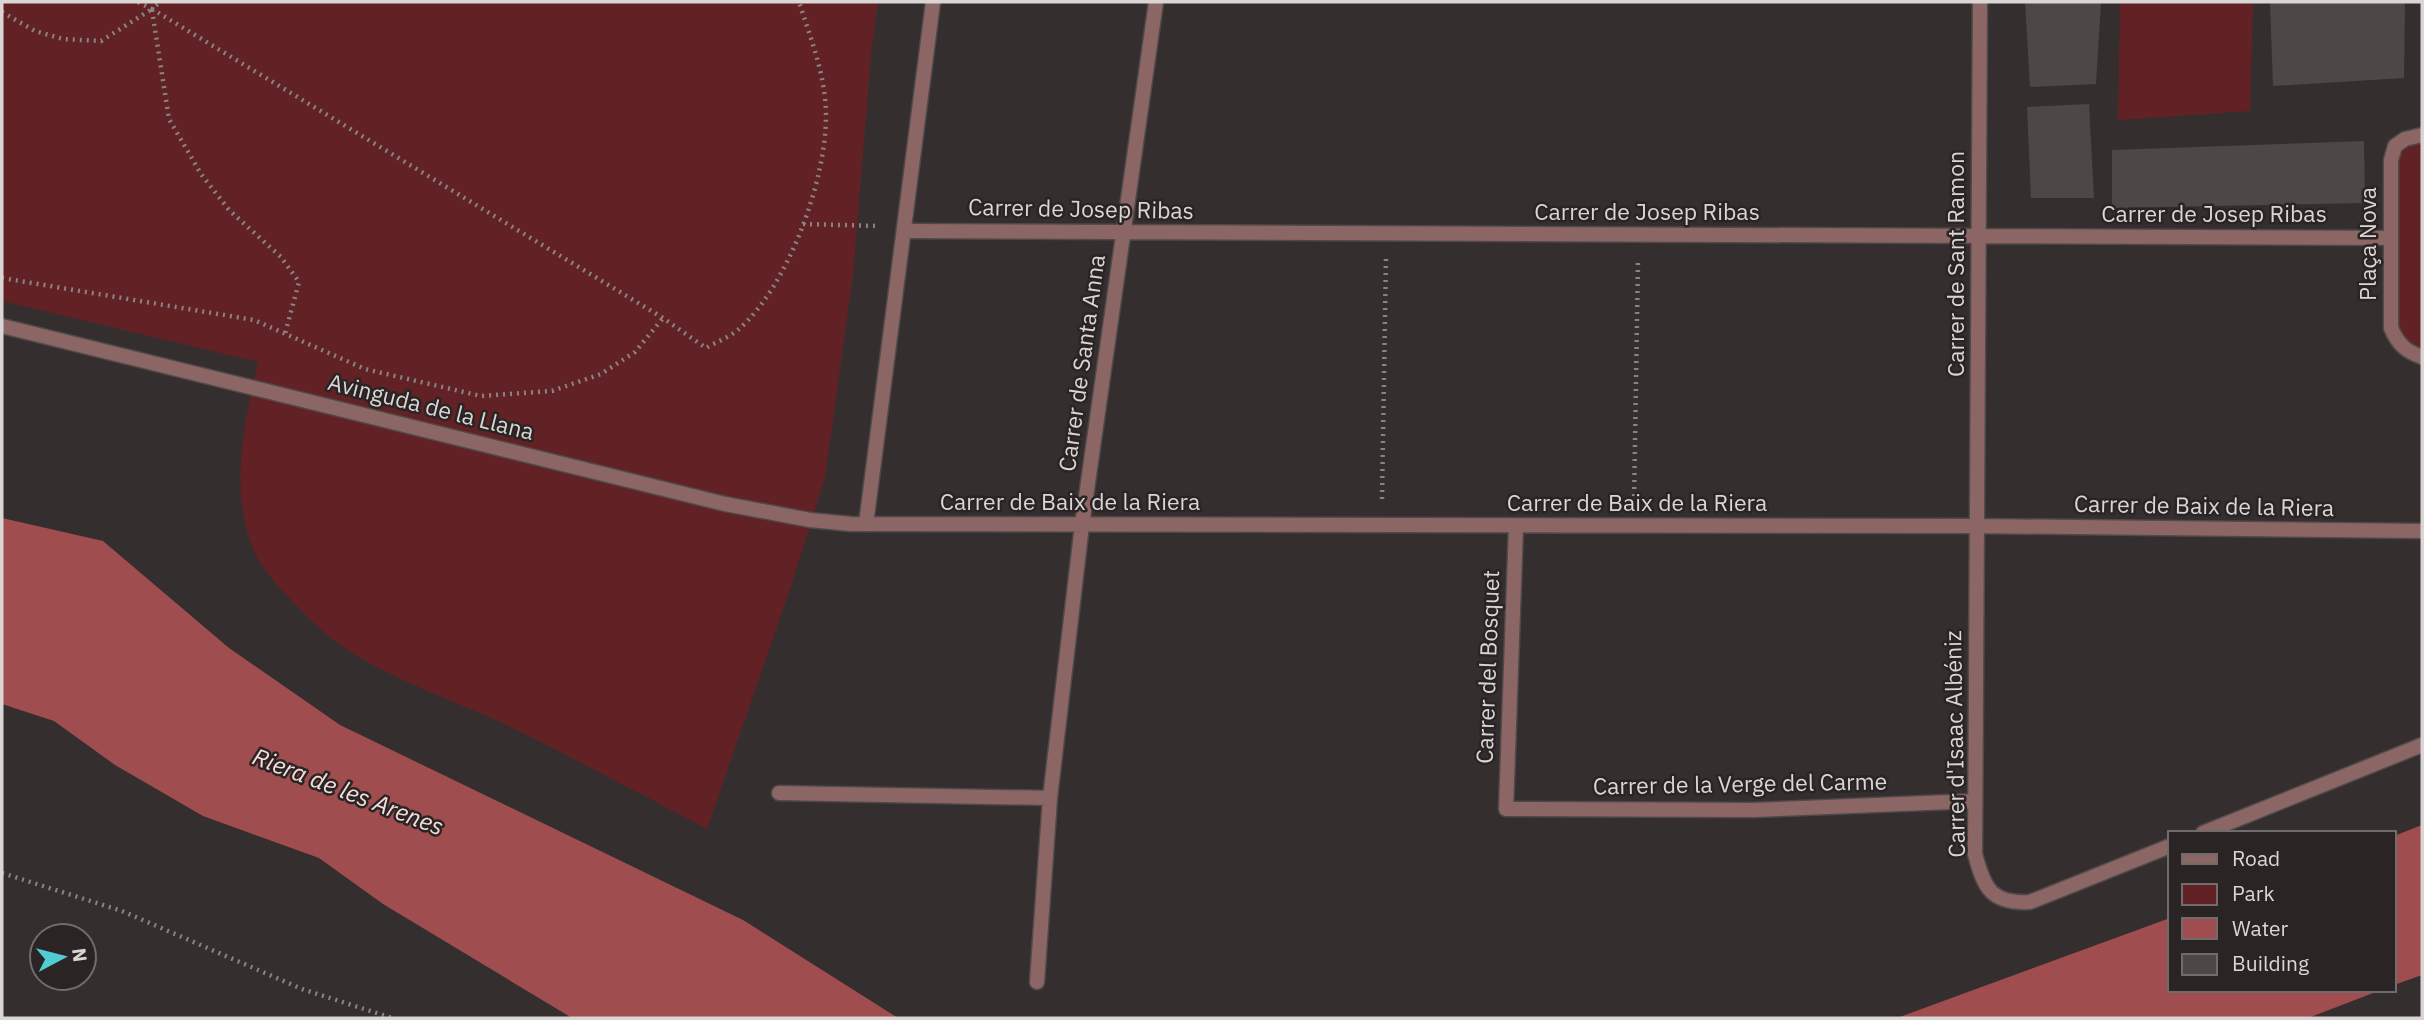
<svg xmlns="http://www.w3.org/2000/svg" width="2424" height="1020" font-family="'IBM Plex Sans',sans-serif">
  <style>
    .green { fill: #622225 }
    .water { fill: #9f4d4e }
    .building { fill: #4d4746 }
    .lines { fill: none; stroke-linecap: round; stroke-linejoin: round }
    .pedestrian-casing { stroke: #4f4a49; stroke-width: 17 }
    .minor-casing { stroke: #4f4a49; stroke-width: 17 }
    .path { stroke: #898484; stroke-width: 4.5; stroke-dasharray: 2 5; stroke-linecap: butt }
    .pedestrian { stroke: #8c6665; stroke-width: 14 }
    .minor { stroke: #8c6665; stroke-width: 14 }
    .labels { text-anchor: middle; stroke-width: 5; stroke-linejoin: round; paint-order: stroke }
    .street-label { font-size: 23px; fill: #dad6d6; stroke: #2a2524 }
    .water-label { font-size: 24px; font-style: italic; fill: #f5dddb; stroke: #2a2524 }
  </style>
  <rect width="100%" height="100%" fill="#342f2e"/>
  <path class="green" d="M2 2H878L871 55 853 275 825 477 791 586 707 829C646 797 585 764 523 733 464 703 397 684 342 646 323 633 307 617 291 600 278 586 260 567 253 549 229 486 244 426 258 362L2 301Z
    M2120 2H2253L2250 111 2118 120Z
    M2422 135V357L2398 343 2395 146Z"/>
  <path class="water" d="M2 518 103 541 229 648 340 725 743 920 898 1018H572L383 904 319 858 203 816 115 765 54 721 2 704Z
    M2422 825V975L2394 985V836Z
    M2170 918V990H2381L2308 1018H1897Z"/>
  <path class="building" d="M2025 2H2101L2096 84 2030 87Z
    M2270 2 2405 3 2404 78 2273 86Z
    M2089 104 2094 198H2031L2027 107Z
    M2364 141 2365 203 2112 208V150Z"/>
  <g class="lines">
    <defs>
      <path id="pedestrian" d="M866 524 933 2"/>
      <path id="minor" d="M1980 2 1975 854C1984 888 1991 904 2030 902L2170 846
        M2422 135 2405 139 2395 146 2391 160V328C2398 344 2405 351 2422 357
        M904 231 2390 238
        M2 326 725 504 810 520 851 524 1977 526 2422 531
        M1516 526 1506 809 1753 810 1975 801
        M779 793 1050 798
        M2203 833 2422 745
        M1037 982 1050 798 1082 525 1156 2"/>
    </defs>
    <use href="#pedestrian" class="pedestrian-casing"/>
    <use href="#minor" class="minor-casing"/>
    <path class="path" d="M138 2 152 9 160 2
      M152 9 663 318 706 348C716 342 730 337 739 329 788 286 826 181 826 116 826 77 811 39 799 2
      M152 10 169 119 201 174 229 210 281 257 299 282 285 334
      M2 12 35 31 63 39 101 41 152 9
      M803 224 879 226
      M2 278 254 320 365 369 481 396 552 391 601 374 635 352 663 318
      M1382 499 1386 256
      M1634 503 1638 260
      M2 873 122 911 302 989 392 1018"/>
    <use href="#pedestrian" class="pedestrian"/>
    <use href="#minor" class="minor"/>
  </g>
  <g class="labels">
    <g class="street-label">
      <text transform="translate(1081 209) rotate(1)" y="8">Carrer de Josep Ribas</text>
      <text x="1647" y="220">Carrer de Josep Ribas</text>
      <text x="2214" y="222">Carrer de Josep Ribas</text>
      <text transform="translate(2368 244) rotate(-90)" y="8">Plaça Nova</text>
      <text transform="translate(1956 264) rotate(-90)" y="8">Carrer de Sant Ramon</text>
      <text transform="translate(1082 363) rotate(-82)" y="8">Carrer de Santa Anna</text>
      <text transform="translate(431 407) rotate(14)" y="8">Avinguda de la Llana</text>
      <text x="1070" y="510">Carrer de Baix de la Riera</text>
      <text x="1637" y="511">Carrer de Baix de la Riera</text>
      <text transform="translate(2204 506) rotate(1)" y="8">Carrer de Baix de la Riera</text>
      <text transform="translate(1488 667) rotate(-88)" y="8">Carrer del Bosquet</text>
      <text transform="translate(1955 744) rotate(-91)" y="8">Carrer d'Isaac Albéniz</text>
      <text transform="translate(1740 784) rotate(-1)" y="8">Carrer de la Verge del Carme</text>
    </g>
    <g class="water-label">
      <text transform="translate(348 792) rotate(21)" y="8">Riera de les Arenes</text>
    </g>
  </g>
  <rect width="2424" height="1020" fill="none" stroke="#dad6d6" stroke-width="7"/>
  <rect x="2168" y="831" width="228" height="161" fill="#2a2524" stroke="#706c6b" stroke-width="2"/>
  <rect x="2182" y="854" width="35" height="10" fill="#8c6665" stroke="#706c6b" stroke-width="2"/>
  <text x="2232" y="866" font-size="21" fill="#dad6d6">Road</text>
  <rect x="2182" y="884" width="35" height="21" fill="#622225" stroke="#706c6b" stroke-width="2"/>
  <text x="2232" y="901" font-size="21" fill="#dad6d6">Park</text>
  <rect x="2182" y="918" width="35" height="21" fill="#9f4d4e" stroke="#706c6b" stroke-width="2"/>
  <text x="2232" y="936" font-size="21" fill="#dad6d6">Water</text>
  <rect x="2182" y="954" width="35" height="21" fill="#4d4746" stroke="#706c6b" stroke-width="2"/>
  <text x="2232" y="971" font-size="21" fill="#dad6d6">Building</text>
  <g transform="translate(63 957) rotate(83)"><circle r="33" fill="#2a2524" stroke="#706c6b" stroke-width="2"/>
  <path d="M0-5L12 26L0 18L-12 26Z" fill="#51ccd3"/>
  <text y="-10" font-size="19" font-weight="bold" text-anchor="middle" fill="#dad6d6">N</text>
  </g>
</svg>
